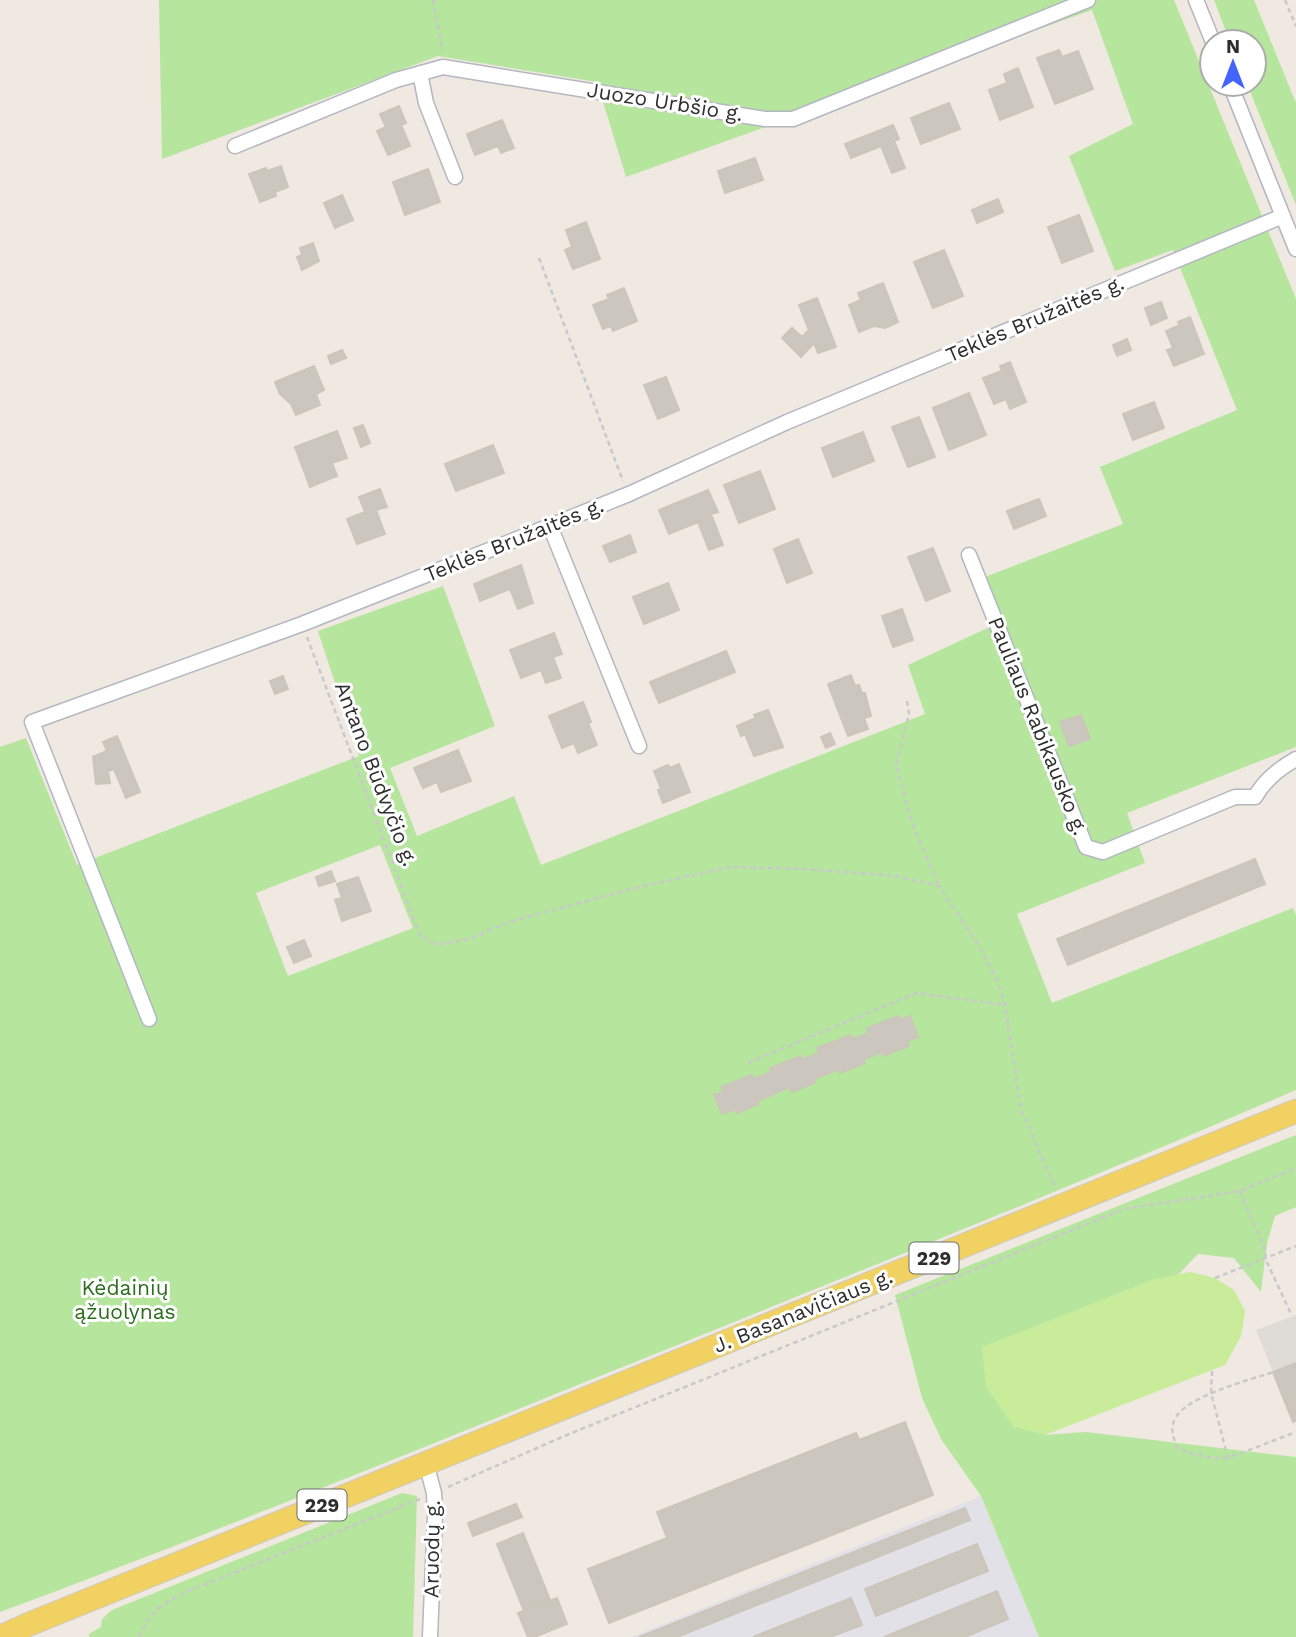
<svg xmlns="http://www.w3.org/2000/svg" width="1296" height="1637" font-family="'Work Sans',sans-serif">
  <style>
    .industrial { fill: #e3e1e8 }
    .green { fill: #b6e59e; fill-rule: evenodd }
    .pitch { fill: #c9ec9a }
    .plaza { fill: #dfdcd8 }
    .building { fill: #cbc7bf; stroke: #cbc5ba; stroke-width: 2 }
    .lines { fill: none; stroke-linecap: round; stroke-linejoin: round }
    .street-casing { stroke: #b4b7c1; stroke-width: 17 }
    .primary-casing { stroke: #c9c9c9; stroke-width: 25 }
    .path { stroke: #c9c9c9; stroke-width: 2.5; stroke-dasharray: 5 3.5; stroke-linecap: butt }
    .street { stroke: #fff; stroke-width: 14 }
    .primary { stroke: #f2d163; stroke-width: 23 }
    .labels { text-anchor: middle; stroke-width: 6; stroke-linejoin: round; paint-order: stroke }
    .shield { fill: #fff; stroke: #6d6d6d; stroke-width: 2 }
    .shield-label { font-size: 19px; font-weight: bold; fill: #2e2e2e }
    .street-label { font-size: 21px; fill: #2e2e2e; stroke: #fff }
    .park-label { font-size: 21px; fill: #2c6e1b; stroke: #fff }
  </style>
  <rect width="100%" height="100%" fill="#efe9e1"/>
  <path class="industrial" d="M981 1496 1039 1637H631Z"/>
  <path class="green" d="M159 0H1174L1296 299V747L1127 813 1145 863 1017 914 1052 1003 1293 908 1296 915V1090C1086 1181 872 1266 660 1352 441 1440 222 1530 0 1612V747L26 738 77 865 359 756 318 631 443 586 495 726 390 768 417 836 514 796 541 865 925 714 908 665 992 626 985 577 1123 524 1100 467 1237 410 1173 250 1115 271 1069 156 1133 124 1092 10 626 177 597 82 438 56 162 159ZM380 845 413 928 288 976 256 893Z
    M1214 0H1254L1296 103V205L1247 84H1254V42H1230Z
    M1296 1135V1207L1275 1216 1267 1243 1261 1292 1234 1258 1198 1254 1177 1276 1155 1279 982 1348 1045 1435 1086 1432 1296 1457V1637H1039L981 1496 941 1439 922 1398 895 1295Z
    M402 1493 417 1496 413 1637H89V1634L101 1627 102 1619 112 1610Z"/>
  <path class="pitch" d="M1190 1272 1215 1278 1234 1290 1245 1311 1241 1336 1225 1365 1045 1435 1014 1427 986 1387 982 1347 1155 1279Z"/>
  <path class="plaza" d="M1296 1315V1363L1273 1372 1256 1330Z"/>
  <path class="building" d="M1059 50 1062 57 1078 51 1093 89 1055 104 1037 58Z
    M1018 68 1033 107 1000 120 989 90 1007 83 1004 74Z
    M949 103 960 129 921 144 911 118Z
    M399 106 406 123 401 125 410 146 388 155 377 131 386 127 380 114Z
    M502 120 514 148 501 153 498 146 475 155 467 134Z
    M893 125 899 139 894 141 905 168 892 173 881 146 851 158 845 144Z
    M755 158 763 180 725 193 718 171Z
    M281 166 288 187 275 192 276 196 260 202 249 174 266 168 267 171Z
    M428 169 440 202 405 215 393 182Z
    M342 195 353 220 335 228 324 203Z
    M998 199 1003 212 977 223 972 210Z
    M1079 215 1093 251 1062 263 1048 227Z
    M586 222 600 259 573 269 565 250 572 247 566 230Z
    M313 243 319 261 302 270 297 257 302 255 300 248Z
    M944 250 963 296 933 308 914 262Z
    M883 283 898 322 885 328 874 326 859 332 849 305 861 300 858 293Z
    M624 288 637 321 613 331 611 326 603 329 593 305 609 299 607 295Z
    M817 298 836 347 818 353 814 343 801 357 782 338 792 328 802 337 809 330 799 305Z
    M1161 302 1167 318 1151 325 1145 308Z
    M1190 317 1204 354 1174 366 1167 350 1173 348 1166 331 1180 325 1178 322Z
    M1127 339 1131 350 1117 356 1113 345Z
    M342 350 346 358 331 364 328 356Z
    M1010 362 1026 402 1010 409 1006 399 994 404 983 378 1002 371 1000 366Z
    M314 366 324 390 316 394 320 405 296 415 291 404 280 394 275 382Z
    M666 377 679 410 658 419 644 385Z
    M969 393 986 435 949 450 933 408Z
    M1154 402 1164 428 1133 440 1123 414Z
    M919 417 935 457 908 467 892 427Z
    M363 425 370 443 361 447 354 428Z
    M337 431 347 458 332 463 337 476 310 487 295 447Z
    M863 432 874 461 833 477 822 448Z
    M493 445 504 473 456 491 445 464Z
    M760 471 775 509 739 523 724 485Z
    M380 489 387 507 376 510 385 534 357 544 347 519 365 512 359 497Z
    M708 490 718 512 711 514 723 545 709 550 698 522 669 534 659 510Z
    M1039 499 1046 516 1014 529 1007 511Z
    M630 535 636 552 610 562 603 546Z
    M798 539 812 573 787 583 774 549Z
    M933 548 950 591 926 601 908 557Z
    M521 565 533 603 518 609 510 589 480 601 474 584Z
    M668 583 679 610 644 624 633 597Z
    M902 609 913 640 893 647 882 616Z
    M554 633 562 654 553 657 561 678 546 683 541 670 521 678 510 650Z
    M726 651 735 672 659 703 650 682Z
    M851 675 855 686 859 685 862 693H865L871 716 864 718 868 729 848 736 828 684Z
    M283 676 288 689 275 694 270 681Z
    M583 702 591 722 588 723 597 745 578 753 574 743 562 748 549 716Z
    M768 710 783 747 754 756 745 734 741 736 737 726 756 718 754 715Z
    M1081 715 1090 739 1069 746 1060 722Z
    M830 733 835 744 826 748 821 737Z
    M117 736 140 792 126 798 114 769 108 771 110 783 96 784 93 757 107 751 103 742Z
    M458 750 471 781 441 792 437 782 423 788 414 768Z
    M679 764 690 792 663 803 658 790 661 789 654 771 668 765 670 768Z
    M1255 859 1265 884 1068 965 1057 939Z
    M331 871 335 881 319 886 316 877Z
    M358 877 371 911 342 921 335 900 342 898 337 884Z
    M304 940 311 956 294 963 287 947Z
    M899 1016 900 1020 910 1016 918 1037 907 1041 909 1046 883 1056 881 1052 863 1060 865 1063 840 1073 839 1069 814 1079 815 1083 792 1092 790 1087 757 1101 758 1104 737 1113 735 1109 722 1114 714 1095 723 1092 721 1087 752 1075 753 1079 771 1072 770 1068 801 1056 802 1060 819 1053 817 1048 851 1035 853 1039 869 1033 867 1028Z
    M1296 1363V1421L1293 1422 1273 1372Z
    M905 1422 933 1495 609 1623 588 1569 667 1538 657 1512 856 1433 859 1440Z
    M516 1504 522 1517 473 1536 468 1523Z
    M965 1508 970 1520 677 1637H639Z
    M523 1533 550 1600 524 1611 497 1544Z
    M977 1544 988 1571 876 1616 865 1589Z
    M997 1591 1008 1619 965 1637H884Z
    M557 1598 567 1624 534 1637H528L518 1613Z
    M851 1598 862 1625 830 1637H753Z"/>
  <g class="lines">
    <defs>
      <path id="street" d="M1196 0 1213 42
        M420 73 426 103 455 177
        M1230 84 1296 249
        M235 146 396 80 443 67 765 119H793L1088 0
        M550 526 639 746
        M969 555 1086 847 1103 852 1235 797H1255C1264 781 1280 768 1296 759
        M149 1019 32 722 302 624 550 526 629 494 787 422 1283 216
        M426 1463 434 1493 435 1515 430 1637"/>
      <path id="primary" d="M1 1637 27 1625 1296 1111"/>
    </defs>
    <use href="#street" class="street-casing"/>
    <use href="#primary" class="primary-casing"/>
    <path class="path" d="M433 0 443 52
      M1285 0 1296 26
      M539 258 623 481
      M307 637 420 935 436 945 472 938 509 922 635 888 730 867 806 869 896 876 939 886 981 949 997 980 1005 1005 1021 1110 1056 1189
      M907 701 909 714 896 765 913 826 939 886
      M748 1063 916 993 1005 1005
      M1240 1191 1266 1252 1265 1258 1292 1316
      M1215 1278 1296 1246
      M1212 1371 1211 1393 1228 1458 1296 1432
      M1228 1458C1209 1459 1194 1455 1177 1448 1174 1438 1170 1431 1174 1421 1182 1397 1250 1380 1273 1372
      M448 1487 569 1434 1124 1209 1240 1191 1296 1168
      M139 1637C153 1608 160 1606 188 1591L420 1499"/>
    <use href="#street" class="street"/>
    <use href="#primary" class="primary"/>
  </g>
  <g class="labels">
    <g class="shield">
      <rect x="909.5" y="1242.5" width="49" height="31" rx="5"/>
      <rect x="297.5" y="1489.5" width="49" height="31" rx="5"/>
    </g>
    <g class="shield-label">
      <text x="934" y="1265">229</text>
      <text x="322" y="1512">229</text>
    </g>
    <g class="street-label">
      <text transform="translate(665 102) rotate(9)" y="7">Juozo Urbšio g.</text>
      <text transform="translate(1035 319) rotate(-23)" y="7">Teklės Bružaitės g.</text>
      <text transform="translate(514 540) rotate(-22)" y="7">Teklės Bružaitės g.</text>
      <text transform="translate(1038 726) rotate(68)" y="7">Pauliaus Rabikausko g.</text>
      <text transform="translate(376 774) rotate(69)" y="7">Antano Būdvyčio g.</text>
      <text transform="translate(803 1311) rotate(-22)" y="7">J. Basanavičiaus g.</text>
      <text transform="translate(432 1549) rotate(-89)" y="7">Aruodų g.</text>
    </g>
    <g class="park-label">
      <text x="125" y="1295">Kėdainių<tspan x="125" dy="24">ąžuolynas</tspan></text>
    </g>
  </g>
  <g transform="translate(1233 63)"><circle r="33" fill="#ffffff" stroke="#ababab" stroke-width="2"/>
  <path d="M0-5L12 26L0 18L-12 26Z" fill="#4264fb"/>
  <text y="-10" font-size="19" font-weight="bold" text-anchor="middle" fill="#2e2e2e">N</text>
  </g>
</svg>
